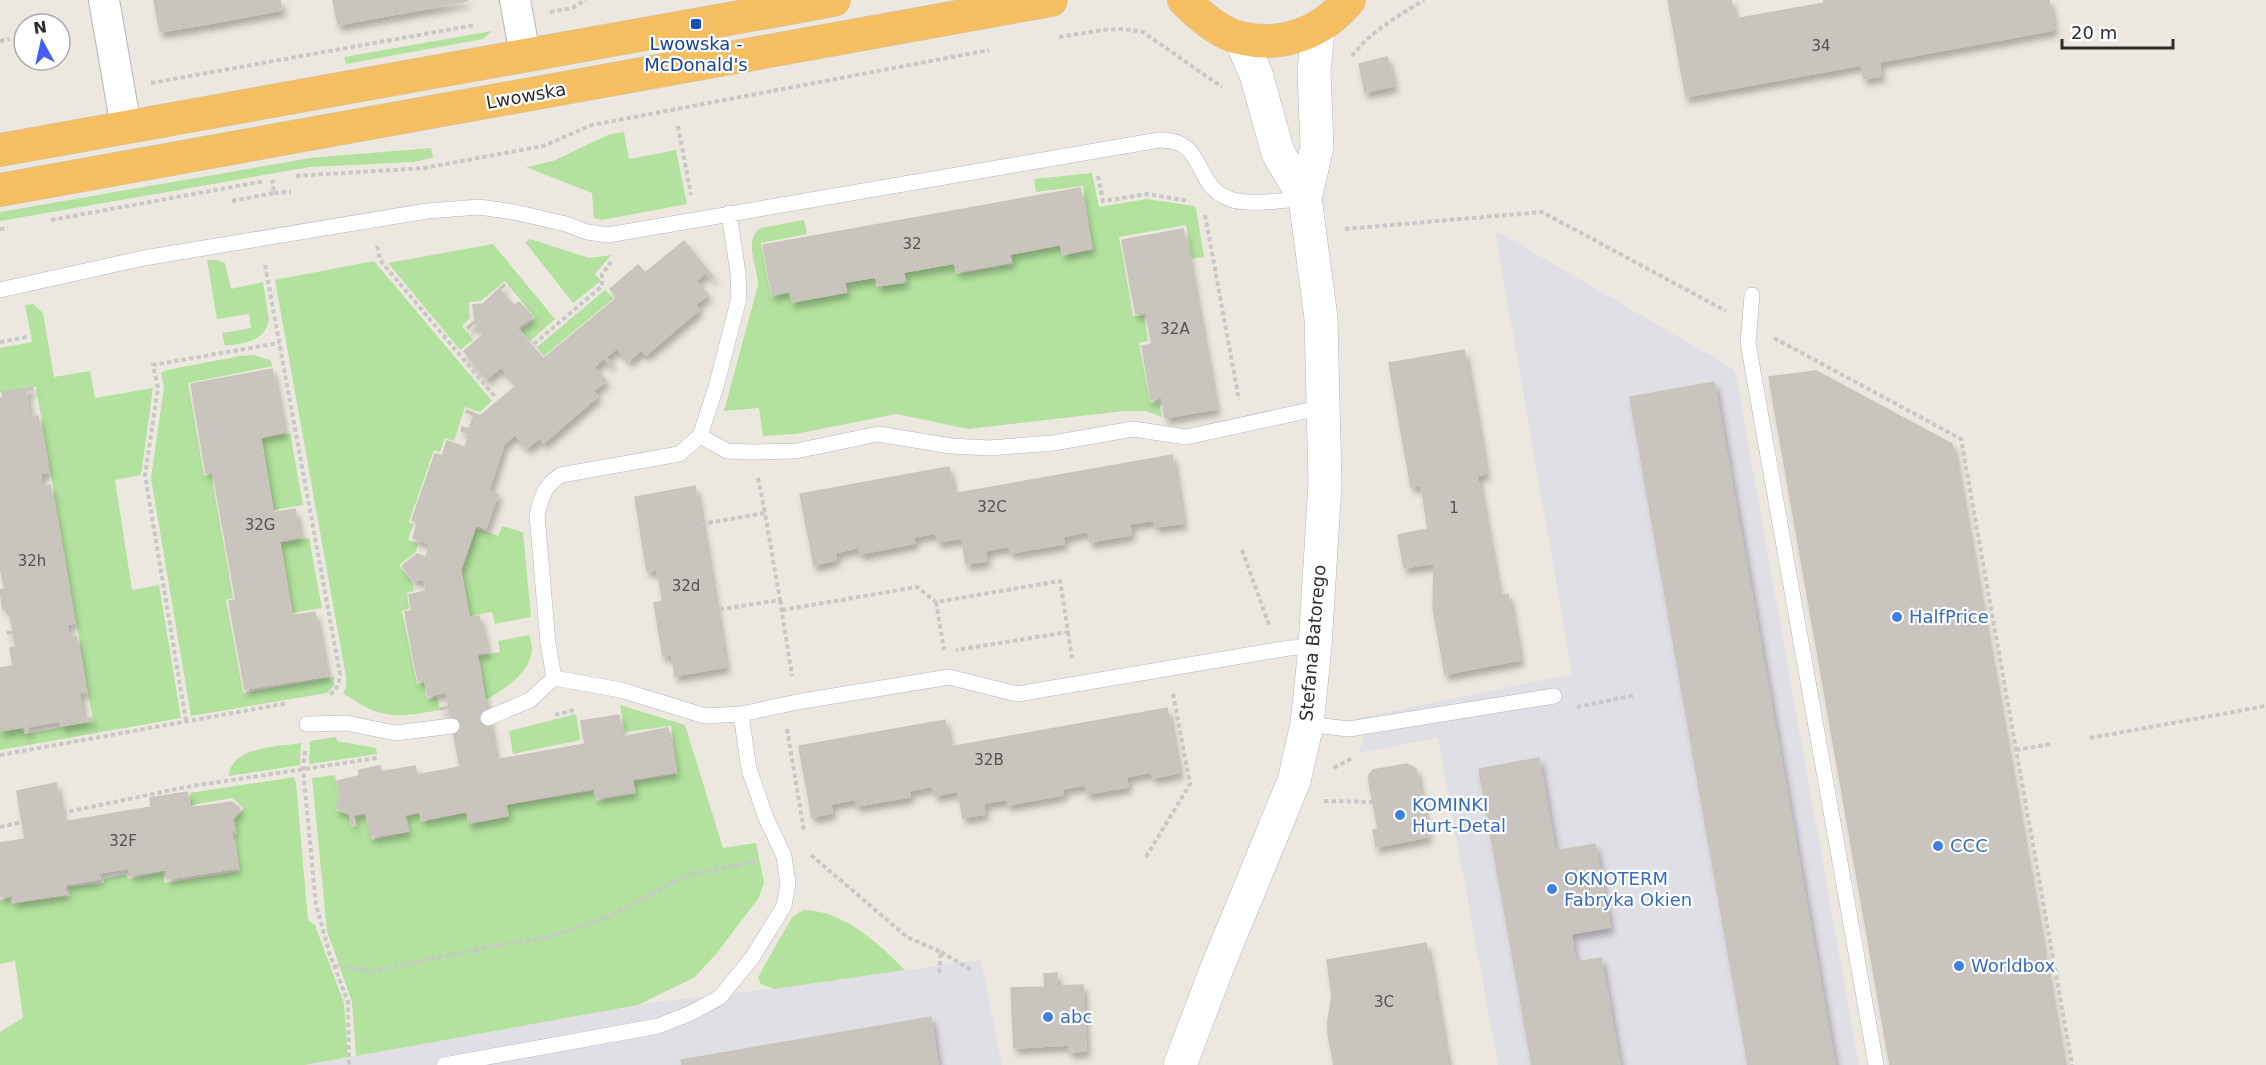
<svg xmlns="http://www.w3.org/2000/svg" width="2266" height="1065" font-family="'DejaVu Sans',sans-serif">
  <style>
    .industrial { fill: #e1dfe6 }
    .green { fill: #b2e29d }
    .building { fill: #c9c4be; stroke: #c9c4b8; stroke-width: 1.5; filter: url(#shadow) }
    .lines { fill: none; stroke-linecap: round; stroke-linejoin: round }
    .service-casing { stroke: #b2b4bf; stroke-width: 16 }
    .minor-casing { stroke: #b2b4bf; stroke-width: 32 }
    .tertiary-casing { stroke: #b2b4bf; stroke-width: 34 }
    .trunk-casing { stroke: #c8c8c8; stroke-width: 34 }
    .path { stroke: #c8c8c8; stroke-width: 4; stroke-dasharray: 4.5 3; stroke-linecap: butt }
    .service { stroke: #fff; stroke-width: 15 }
    .minor { stroke: #fff; stroke-width: 30 }
    .tertiary { stroke: #fff; stroke-width: 33 }
    .trunk { stroke: #f4be61; stroke-width: 33 }
    .transit-dot { fill: #1a4fb4; stroke: #fff; stroke-width: 2 }
    .shop-dot { fill: #3f7fe0; stroke: #fff; stroke-width: 2 }
    .labels { text-anchor: middle; stroke-width: 4.5; stroke-linejoin: round; paint-order: stroke }
    .number-label { font-size: 15px; fill: #535250 }
    .transit-label { font-size: 18px; fill: #164399; stroke: #fff }
    .street-label { font-size: 18px; fill: #2c2c2c; stroke: #fff }
    .shop-label { font-size: 18px; fill: #366cbe; stroke: #fff; text-anchor: start }
  </style>
  <defs>
    <filter id="shadow"><feDropShadow dx="3.5" dy="6" stdDeviation="3" flood-color="#0004"/></filter>
  </defs>
  <rect width="100%" height="100%" fill="#ede8df"/>
  <path class="industrial" d="M1495 230 1735 370 1859 1065H1498L1438 738 1358 753 1364 737 1354 719 1572 674Z
    M981 960 1002 1065H305L656 1002 769 989Z"/>
  <path class="green" d="M492 31 483 39 346 64 344 57Z
    M624 132 629 159 676 150 687 204 602 220 594 218 592 193 526 167 553 161 610 134Z
    M431 148 433 158 413 162 310 167 0 221V212L310 158Z
    M1092 173 1099 207 1147 199 1194 206 1196 209 1204 257 1192 259 1186 225 1119 237 1133 316H1144L1148 341 1139 343 1150 403 1159 402 1162 417 1146 411H1124L968 429 897 414 795 434 763 436 759 408 724 411 758 285C758 267 743 242 760 228L804 220 807 234 761 243 771 297 789 293 792 303 848 293 846 283 875 278 876 287 907 282 905 273 953 264 956 274 1013 264 1011 255 1060 246 1062 256 1093 250 1083 186 1036 192 1034 179Z
    M530 239 589 258 611 255 595 274 601 281 573 303 525 242Z
    M493 244 555 319 530 341 521 330 535 318 505 281 481 301 469 302 470 318 462 326 473 340 460 350 388 263Z
    M207 260H216L225 263 231 289 263 282 269 320C264 343 243 343 225 346L222 333 251 328 249 314 217 319Z
    M374 261 492 401 480 412 465 407 454 441 445 438 440 452 434 450 409 522 413 524 408 540 418 543 416 552 399 565 412 582 414 591 407 593 409 609 402 611 417 684 424 683 427 699 437 697 440 710C395 718 382 720 343 693L346 688V677L275 280Z
    M605 290 613 299 544 356 537 347Z
    M33 304 43 313 54 377 90 371 95 398 153 388 141 475 115 480 132 590 159 585 181 718 0 750V731L24 727 26 734 93 721 36 387 0 392V348L32 342 25 305Z
    M253 355 270 360 273 366 188 383 204 476 211 474 233 598 226 600 243 693 334 677V686L327 693 191 716 151 478 164 387 161 373 167 370 240 356Z
    M290 433 303 505 274 510 262 439Z
    M502 526 523 532 531 617 495 624 492 612 470 616 462 571 476 528 498 536Z
    M309 538 322 608 293 613 281 543Z
    M529 635C530 639 532 645 532 650 530 674 504 689 486 700L479 656 500 652 498 641Z
    M620 705 685 725 723 848 756 843 764 883 758 899 716 954 695 977 638 1005 356 1056 352 1002 327 931 312 778 335 775 339 798 335 809 349 816 351 827 357 826 355 817 365 815 372 840 410 832 407 816 419 814 421 822 466 813 468 824 509 817 507 805 593 791 596 801 636 794 634 781 678 774 671 726 625 732Z
    M576 714 580 740 513 754 509 731Z
    M336 737 337 741 376 748 377 754 309 764 310 741Z
    M301 743 300 765 229 776C230 746 279 747 301 743Z
    M294 777 296 783 308 920 315 925 344 1003 348 1057 305 1065H0V1032L23 1018 15 961 0 964V900L10 898 11 904 70 896 69 887 104 883V879L126 874 128 879 163 872 165 883 240 871 235 835 237 834 235 820 244 808 232 798 191 805 190 793Z
    M804 910C844 911 878 943 905 970L774 989 761 984 758 978 762 970 792 917Z"/>
  <path class="building" d="M154 0H203L208 24 160 32Z
    M203 0H280L282 10 208 24Z
    M333 0H395L397 14 338 25Z
    M395 0H466L467 1 397 14Z
    M1668 0H1731L1735 19 1824 3V0H2049L2054 30 1879 62 1881 76 1864 79 1861 65 1686 97Z
    M1387 57 1394 86 1365 92 1359 64Z
    M1080 188 1091 248 1063 254 1061 244 1010 254 1011 262 957 272 955 263 903 272 904 282 878 286 876 277 844 282 846 292 792 302 790 291 772 295 763 245Z
    M1183 229 1216 409 1165 418 1162 397 1151 400 1142 346 1152 344 1146 312 1136 314 1122 240Z
    M684 241 713 277 712 279 706 272 696 281 708 295 695 305 699 310 646 355 641 350 629 361 617 348 606 357 612 363 610 365 604 358 594 367 606 381 593 391 598 396 544 443 540 438 527 448 515 434 504 444 489 490 498 494 486 528 476 525 460 570 469 618 479 616 487 652 476 654 496 760 585 744 581 721 619 715 622 737 668 728 675 772 632 779 634 792 596 798 595 788 549 796 505 804 508 815 469 823 467 811 422 820 420 811 404 815 407 831 371 837 366 812 353 815 354 824 352 825 350 814 336 808 340 798 337 781 359 776V770L380 766 381 772 415 766 417 775 460 767 449 708 441 710 440 708 449 706 446 692 428 696 425 680 418 681 405 612 412 611 409 595 426 591 424 579 415 581 402 566 417 554 426 557 430 544 413 538 418 522 412 520 435 454 442 456 447 441 465 447 469 434 461 431 462 427 469 429 474 416 466 412 467 410 480 416 517 385 501 367 487 379 464 351 484 334 475 323 468 329 467 327 475 320 473 305 483 304 504 284 505 286 500 290 514 306 519 302 532 317 517 328 543 359 618 297 610 289 638 265 645 273Z
    M1464 350 1486 474 1477 475 1499 595 1508 594 1520 660 1445 674 1433 608 1434 563 1404 568 1398 535 1428 529 1421 485 1411 487 1389 363Z
    M272 369 284 432 260 437 273 513 295 509 300 537 279 541 291 616 315 612 327 676 245 689 229 601 236 600 213 472 206 473 191 384Z
    M1816 371 1952 444 2063 1065H1890L1769 377Z
    M1714 382 1835 1065H1748L1630 397Z
    M32 387 33 390 26 391 30 417 38 416 48 472 40 474 42 487 50 485 74 623 67 624 69 637 76 636 86 692 79 693 84 720 91 718 92 721 61 726 60 721 27 727 28 732 25 733 24 727 0 731V668L13 666 10 648 16 647 13 633 8 634 7 632 13 631 9 608 3 609 0 590 5 589 0 567V398H3L2 392Z
    M1172 455 1183 523 1155 527 1154 520 1130 524 1131 535 1090 542 1088 531 1063 537 1064 544 1011 553 1009 546 985 551 987 561 966 564 962 538 938 542 936 533 913 537 915 543 860 554 859 547 835 553 836 560 814 565 800 494 949 467 953 494Z
    M695 486 726 667 675 676 672 655 663 656 654 603 663 601 657 570 647 571 635 497Z
    M1167 708 1179 773 1153 778 1151 772 1126 777 1128 787 1087 794 1085 785 1062 789 1063 795 1008 805 1007 799 983 804 985 814 963 818 958 791 935 796 933 786 909 791 910 797 857 806 856 799 831 804 832 813 812 817 799 746 945 720 950 747Z
    M1539 758 1555 851 1595 844 1610 927 1571 934 1576 962 1601 958 1620 1065H1532L1479 769Z
    M1407 764 1416 769 1428 837 1376 847 1373 830 1378 829 1368 776 1373 770Z
    M56 783 63 822 151 807 150 798 187 792 190 808 232 802 240 808 232 819 234 831 231 832 237 868 168 879 167 869 131 875 129 868 99 873 100 879 64 885 66 894 13 902V895L0 897V843L25 839 17 791Z
    M1426 943 1448 1065H1334L1328 1033V1020L1332 996 1327 960Z
    M1057 973V986L1083 985 1086 1051 1070 1052 1069 1045 1014 1048 1011 988 1045 987 1044 974Z
    M931 1017 938 1065H682L681 1060Z"/>
  <g class="lines">
    <defs>
      <path id="service" d="M0 290 144 258 427 211 479 207 514 212 566 224 587 232 608 235 1159 140C1208 139 1191 185 1230 199 1248 206 1285 200 1305 198
        M1752 295 1748 343 1876 1065
        M700 436 727 451 753 452 796 451 878 434 951 446 989 448 1053 443 1133 429 1186 437 1324 407
        M554 678 621 690 705 716 741 714 797 702 949 677 1017 694 1289 648 1315 647
        M488 718 530 700 554 678 548 643 537 515C542 496 544 486 561 475L679 454 700 436 716 387 739 298 738 273 729 213
        M307 724 346 723 395 733 452 726
        M1307 724 1349 729 1554 696
        M444 1065 658 1026 691 1013 720 997 752 958 784 906 788 884 784 856 766 818 749 769 741 714"/>
      <path id="minor" d="M104 0 126 127
        M515 0 525 55"/>
      <path id="tertiary" d="M1240 38 1256 74 1278 153 1305 198
        M1180 1065 1217 968 1294 781 1307 724 1315 647 1325 483 1321 318 1305 198 1317 147 1314 71 1318 29"/>
      <path id="trunk" d="M1184 0C1199 15 1220 34 1241 38 1283 48 1323 32 1349 0
        M0 150 834 0
        M0 190 1051 0"/>
    </defs>
    <use href="#service" class="service-casing"/>
    <use href="#minor" class="minor-casing"/>
    <use href="#tertiary" class="tertiary-casing"/>
    <use href="#trunk" class="trunk-casing"/>
    <path class="path" d="M550 12 572 8 586 0
      M1059 37 1102 30 1123 29 1143 32 1222 87
      M0 41 10 39
      M1352 56C1371 31 1398 16 1424 0
      M151 83 475 25
      M678 126 691 195
      M296 176 424 168 543 146 592 125 989 50
      M1098 176 1103 201 1147 194 1189 201
      M274 193 291 192
      M232 201 274 193 272 180
      M1205 215 1239 400
      M51 220 265 181
      M0 229 8 228
      M1345 229 1542 212 1726 311
      M377 246 380 260 496 398
      M265 265 340 674C339 685 337 690 328 696
      M1774 338 1961 439 2072 1065
      M0 342 27 337
      M534 344 602 286V274L611 262
      M758 478 765 513
      M701 524 765 513 780 600 716 610
      M1242 550 1269 625
      M780 600 792 676
      M936 602 944 650
      M782 610 917 587 936 602 1060 581 1068 632 956 650
      M1068 632 1072 658
      M1577 707 1635 695
      M555 715 574 710
      M186 721 145 475 158 388 153 365 279 343
      M787 729 804 831
      M2090 738 2266 706
      M2016 750 2051 744
      M305 751 303 769 316 905 330 955 348 1002 349 1065
      M0 755 288 703
      M1334 768 1354 757
      M1324 801 1373 802
      M62 813 186 787 377 758
      M0 827 22 822
      M811 855 907 937 941 952 939 976
      M1146 857 1190 784 1173 694
      M941 952 973 971
      M334 966 373 971 494 946 545 938 608 917 685 876 757 861"/>
    <use href="#service" class="service"/>
    <use href="#minor" class="minor"/>
    <use href="#tertiary" class="tertiary"/>
    <use href="#trunk" class="trunk"/>
  </g>
  <rect class="transit-dot" x="690" y="18" width="12" height="12" rx="3"/>
  <g class="shop-dot">
    <circle cx="1897" cy="617" r="6"/>
    <circle cx="1400" cy="815" r="6"/>
    <circle cx="1938" cy="846" r="6"/>
    <circle cx="1552" cy="889" r="6"/>
    <circle cx="1959" cy="966" r="6"/>
    <circle cx="1048" cy="1017" r="6"/>
  </g>
  <g class="labels">
    <g class="number-label">
      <text x="1821" y="51">34</text>
      <text x="912" y="249">32</text>
      <text x="1175" y="334">32A</text>
      <text x="992" y="512">32C</text>
      <text x="1454" y="513">1</text>
      <text x="260" y="530">32G</text>
      <text x="32" y="566">32h</text>
      <text x="686" y="591">32d</text>
      <text x="989" y="765">32B</text>
      <text x="123" y="846">32F</text>
      <text x="1384" y="1007">3C</text>
    </g>
    <g class="transit-label">
      <text x="696" y="50">Lwowska -<tspan x="696" dy="21">McDonald's</tspan></text>
    </g>
    <g class="street-label">
      <text transform="translate(526 96) rotate(-10)" y="6">Lwowska</text>
      <text transform="translate(1313 643) rotate(-85)" y="6">Stefana Batorego</text>
    </g>
    <g class="shop-label">
      <text x="1909" y="623">HalfPrice</text>
      <text x="1412" y="811">KOMINKI<tspan x="1412" dy="21">Hurt-Detal</tspan></text>
      <text x="1950" y="852">CCC</text>
      <text x="1564" y="885">OKNOTERM<tspan x="1564" dy="21">Fabryka Okien</tspan></text>
      <text x="1971" y="972">Worldbox</text>
      <text x="1060" y="1023">abc</text>
    </g>
  </g>
  <g transform="translate(42 42) rotate(352)"><circle r="28" fill="#ffffff" stroke="#ababab" stroke-width="1.5"/>
  <path d="M0-4.5L10 22L0 15L-10 22Z" fill="#445ef5"/>
  <text y="-9" font-size="16" font-weight="bold" text-anchor="middle" fill="#2c2c2c">N</text>
  </g>
  <path d="M2062 39v9h111v-9" fill="none" stroke="#2c2c2c" stroke-width="3"/>
  <text x="2071" y="39" font-size="18" fill="#2c2c2c" stroke="#ffffff" stroke-width="4.5" paint-order="stroke">20 m</text>
</svg>
